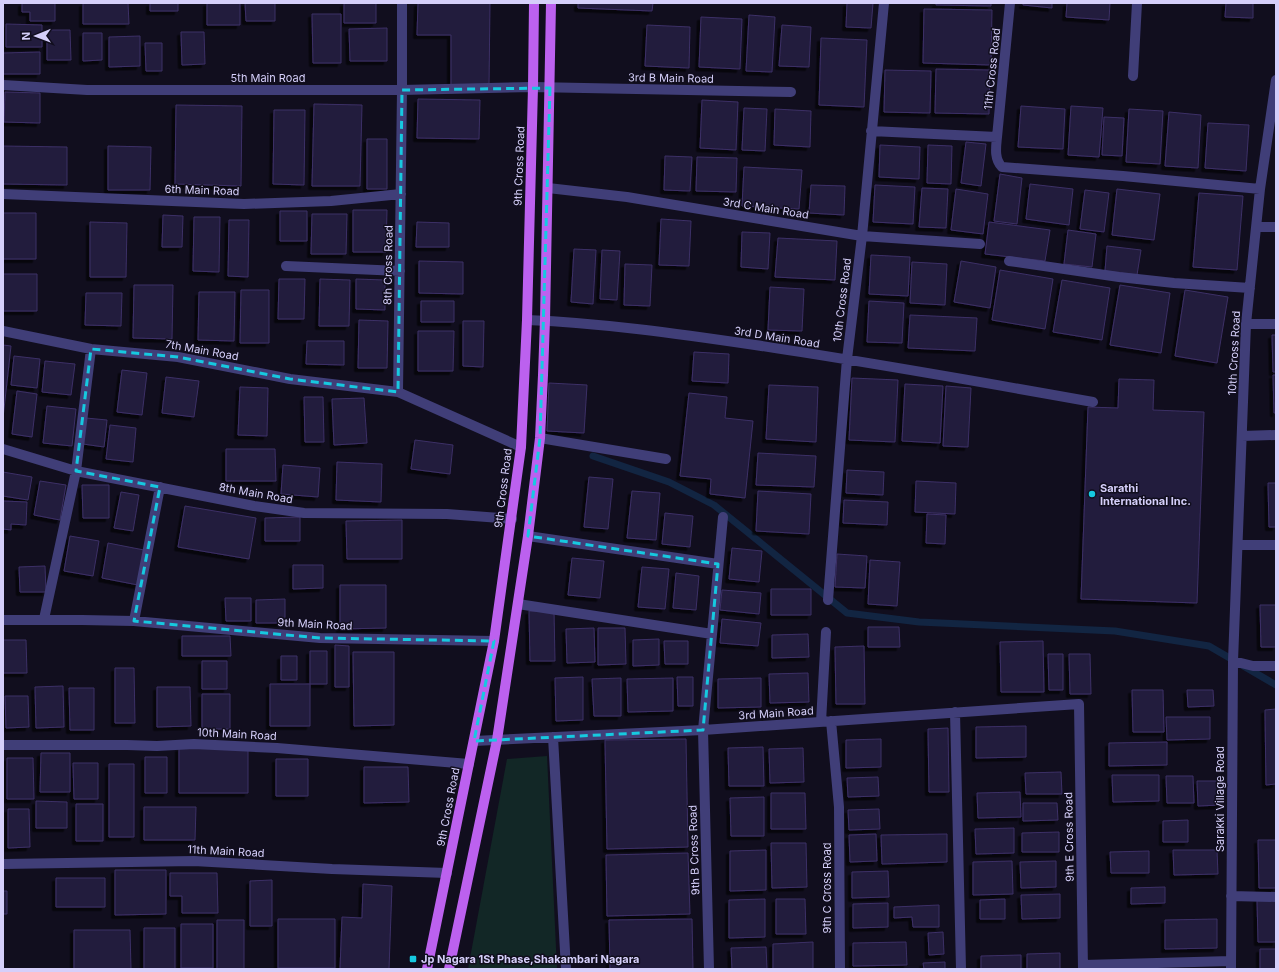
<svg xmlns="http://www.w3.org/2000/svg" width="1279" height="972" font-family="Inter,sans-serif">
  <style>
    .green { fill: #122726 }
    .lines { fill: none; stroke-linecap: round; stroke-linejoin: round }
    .stream { stroke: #122542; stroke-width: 7 }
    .building { fill: #231c3d; stroke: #3c3066; filter: url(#shadow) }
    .minor { stroke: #403e78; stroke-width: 10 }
    .major { stroke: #bc61ef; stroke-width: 10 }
    .marked { fill: none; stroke: #16c9e0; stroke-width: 3; stroke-dasharray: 8 5; stroke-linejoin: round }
    .poi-dot { fill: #16c9e0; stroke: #110e1e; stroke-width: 1.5 }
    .labels { text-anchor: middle; stroke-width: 3; stroke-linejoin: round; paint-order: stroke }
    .street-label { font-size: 11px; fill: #d5cffa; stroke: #110e1e }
    .poi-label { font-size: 11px; font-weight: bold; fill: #d5cffa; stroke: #110e1e; text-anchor: start }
  </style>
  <defs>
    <filter id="shadow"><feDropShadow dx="-3.5" dy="3.5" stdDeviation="0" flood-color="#0009"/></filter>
  </defs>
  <rect width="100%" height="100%" fill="#110e1e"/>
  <path class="green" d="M547 756 557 969H468L507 759Z"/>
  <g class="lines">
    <path class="stream" d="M593 456 669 482 714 505 847 613 919 622 1115 631 1209 646 1276 685"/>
  </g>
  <path class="building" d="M22 3H55V21H30V12H22Z
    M83 3H128L129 24H83Z
    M150 3H178V11H150Z
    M207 3H240V25H207Z
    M245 3H275V21H246Z
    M344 3H376V23H344Z
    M418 3H490L489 86 451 85V35H417Z
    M578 3H653L652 11 578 8Z
    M847 3H873L871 28 846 27Z
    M936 3H991V6L936 5Z
    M1023 3H1052V8L1023 5Z
    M1067 3H1110L1109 20 1066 17Z
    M1226 3H1253V18L1225 17Z
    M924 9 992 10 991 65 923 63Z
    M312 14H341V63H313Z
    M749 15 775 17 772 72 746 71Z
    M701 17 742 19 740 69 699 67Z
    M6 24 42 25V47H6Z
    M647 25 690 27 689 68 645 66Z
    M782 25 811 27 809 67 779 66Z
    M387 28V61H350L349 29Z
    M47 30H70L71 60H47Z
    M181 32H204L205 64 182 65Z
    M83 33H102V60L83 61Z
    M140 36V66L109 67V37Z
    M821 38 867 40 864 107 819 105Z
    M145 43H162V71H146Z
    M40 52V74H3V53Z
    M936 69 990 70 989 114 935 113Z
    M885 70 931 71 930 113 884 112Z
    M5 92 40 93V123L4 122Z
    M418 99 480 100 479 139 417 138Z
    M702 100 738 102 736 150 700 148Z
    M314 104 362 105 360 186H312Z
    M176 105 242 106 241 186 175 184Z
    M1021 106 1065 109 1063 149 1018 147Z
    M1071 106 1103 108 1099 157 1068 155Z
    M744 108 767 109 765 151 742 150Z
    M775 109 811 111 810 147 774 145Z
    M1129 109 1163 111 1160 164 1126 162Z
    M274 110H305L304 185 273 184Z
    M1169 112 1201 115 1198 168 1165 166Z
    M1104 117 1124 118 1122 156 1102 155Z
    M1208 123 1249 125 1246 171 1205 168Z
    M367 139H387V189H367Z
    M966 142 986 144 981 186 961 183Z
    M880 145 920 147 919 179 879 177Z
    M928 145 952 146 951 184 927 183Z
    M3 146 67 147V185L3 184Z
    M108 146 151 147 150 190H108Z
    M665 156 692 157 690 191 664 190Z
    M697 157 737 158 736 192 696 191Z
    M744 167 802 170 799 209 742 206Z
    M1000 174 1022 178 1017 224 994 221Z
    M1030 184 1073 189 1069 225 1026 219Z
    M811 185 845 186 844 215 809 213Z
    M875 185 915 187 913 224 873 222Z
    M922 188 948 189 946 228 919 227Z
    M956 189 988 194 983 234 951 230Z
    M1117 189 1160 194 1154 240 1112 235Z
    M1085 190 1109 193 1104 232 1080 229Z
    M1199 193 1243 196 1237 270 1193 267Z
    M353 210H387L386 252H353Z
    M280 211H307V241H280Z
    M3 213H36V259H3Z
    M312 214H347L346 254H311Z
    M163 215 183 216 182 247H162Z
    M194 217H220L219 272 193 271Z
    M661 219 691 221 689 266 659 265Z
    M229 220H249L248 277 228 276Z
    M90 222 127 223 126 277H90Z
    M417 222 449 223V247H416Z
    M989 222 1050 230 1045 261 985 254Z
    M1068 230 1096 234 1092 267 1064 264Z
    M742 232 770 233 768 269 741 267Z
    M778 238 837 241 835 280 775 277Z
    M1107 246 1141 250 1137 275 1105 271Z
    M574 249 596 250 593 304 571 302Z
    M602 250 620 251 617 300 600 299Z
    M871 255 910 257 908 296 869 294Z
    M419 261 463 262V294L419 293Z
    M961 261 996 267 990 308 954 302Z
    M912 262 947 264 945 305 910 303Z
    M625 264 652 265 650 306 624 305Z
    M1000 270 1053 279 1045 329 992 320Z
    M3 274H37V311H3Z
    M279 279H305L304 319H278Z
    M320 279 350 280 349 326H319Z
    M356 279 385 280V310L356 309Z
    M1062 280 1110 288 1102 340 1053 332Z
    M134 285H173L172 339 133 338Z
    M1120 285 1170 293 1161 353 1110 345Z
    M770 287 804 289 802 331 768 330Z
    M241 290H269V343H240Z
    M1185 290 1228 297 1217 363 1175 356Z
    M199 292H235L234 341 198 340Z
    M86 293H122L121 326 85 325Z
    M421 301H454V322H421Z
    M869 301 904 303 902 343 867 342Z
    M910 315 977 318 975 351 908 348Z
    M359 320 388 321 387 368H358Z
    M463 321H484L483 367 463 366Z
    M418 331H454L453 371H418Z
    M1272 335H1276V372H1273Z
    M307 341H344V365L306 364Z
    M3 345 11 346 3 418Z
    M694 352 729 354 728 383 692 381Z
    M14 356 40 359 37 388 11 385Z
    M45 361 75 364 71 395 42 392Z
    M122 370 147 373 142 415 117 412Z
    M1273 375H1276V413H1274Z
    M166 377 199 381 194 417 162 413Z
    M852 378 898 380 895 442 849 440Z
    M1119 379 1154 380 1153 410 1204 412 1197 603 1081 599 1088 407 1118 408Z
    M549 383 587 385 584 433 547 431Z
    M905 384 943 386 940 443 902 441Z
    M769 385 818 387 816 442 766 439Z
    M946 386 971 388 968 447 943 446Z
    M240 387 268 388 267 436 238 435Z
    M17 391 37 394 32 437 12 434Z
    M689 393 727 397 725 418 753 421 745 498 710 494 711 479 680 476Z
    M304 397H323L324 442H305Z
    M364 398 367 443 334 445 332 399Z
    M47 406 76 409 72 446 43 443Z
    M86 418 107 420 104 447 83 444Z
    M110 425 136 428 133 462 106 459Z
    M415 440 453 445 450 474 411 469Z
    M226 449H275L276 481H226Z
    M758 453 816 456 814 487 756 485Z
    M337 462 382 464 381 502 336 500Z
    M283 465 320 468 318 497 281 494Z
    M847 470 884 472 883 495 846 493Z
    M3 472 32 477 28 500 3 496Z
    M589 477 613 479 608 529 584 527Z
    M40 481 66 485 60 520 34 515Z
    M916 481 956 483 955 514 915 512Z
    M1268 483H1276V527H1269Z
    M82 485H109V518H83Z
    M632 491 660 493 656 540 627 538Z
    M758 491 811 494 809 534 756 531Z
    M121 492 139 495 133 531 114 528Z
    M844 500 888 502 887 525 843 523Z
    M3 501 27 502 26 525 11 524V530L3 529Z
    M185 506 256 518 249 559 178 547Z
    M665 513 693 516 690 547 662 544Z
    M927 514 946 515 945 544 926 543Z
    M300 517V541H265V518Z
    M402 520V559H347L346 521Z
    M70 536 99 541 93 576 64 571Z
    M108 543 144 550 138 585 102 578Z
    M732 548 762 551 759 582 729 579Z
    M837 554 867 556 865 588 835 587Z
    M572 558 604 561 600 598 568 595Z
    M870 560 900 562 897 606 868 604Z
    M293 565H323V588L293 589Z
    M45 566 46 592H20L19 567Z
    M642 567 669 569 665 609 638 607Z
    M676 573 699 576 696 610 673 608Z
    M340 585H386V628L340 629Z
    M771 589H811V615H771Z
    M722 590 761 593 759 614 720 610Z
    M225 598H251V621H226Z
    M285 599V623H256V600Z
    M1260 605H1276V647H1261Z
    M529 611H554L555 661H530Z
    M722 619 761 623 758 646 720 643Z
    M868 627H899L900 647H868Z
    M594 628 595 662 567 663 566 629Z
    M598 628H625L626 664 598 665Z
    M808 634 809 657 772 658V635Z
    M182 636H230L231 656H182Z
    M659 639V665L633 666V640Z
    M3 640H26L27 673H3Z
    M664 641H688V664H665Z
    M1043 641 1044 692H1001L1000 642Z
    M335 645 349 646V687H335Z
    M864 646 865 704H836L835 647Z
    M310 651H327V684H310Z
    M353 652H394V725L354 726Z
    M1048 654H1063V690H1049Z
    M1069 654H1090L1091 694H1070Z
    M281 656H297V680H281Z
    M202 661H227V689H202Z
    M115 668H134L135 723H115Z
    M808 673 809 702 770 703 769 674Z
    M583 677V720L556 721 555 678Z
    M677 677H693V706H678Z
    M621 678V716H594L592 679Z
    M673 678V711L628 712 627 679Z
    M761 678V707L718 708V679Z
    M270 684H310V726H270Z
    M63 686 64 727 36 728 35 687Z
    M157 687H190L191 726 157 727Z
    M69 688H94V730H70Z
    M1132 690H1163L1164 732H1133Z
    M1187 690H1213L1214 706 1188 707Z
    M202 694H230V729H202Z
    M5 696H28L29 727 6 728Z
    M1276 709V784L1266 785 1265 710Z
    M1166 717H1210V739L1167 740Z
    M1026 726V757L976 758V727Z
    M948 728 949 792H929L928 729Z
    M686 739 688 847 607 849 605 740Z
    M881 739V767L846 768V740Z
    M1167 742V765L1109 766V743Z
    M763 747 764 786H729L728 748Z
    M179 748H248V793H179Z
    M803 748 804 782 770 783 769 749Z
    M41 753H70V792H40Z
    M145 757H167V793H145Z
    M7 758H33L34 799H7Z
    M276 759H308V796H276Z
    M73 763H98V799H74Z
    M109 764H134V837H109Z
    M364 767H408L409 802 364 803Z
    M1061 772 1062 794H1026L1025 773Z
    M1112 775H1159V801L1113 802Z
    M1166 776H1193L1194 803H1167Z
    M878 777 879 796 848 797 847 778Z
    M1197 781H1222V805L1198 806Z
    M1020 792 1021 817 978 818 977 793Z
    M771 793H805L806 829H771Z
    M764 797V836H731L730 798Z
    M36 801 67 802V828H36Z
    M1023 803H1057L1058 820 1023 821Z
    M76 804H103V841H76Z
    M144 807H196L195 840H144Z
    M8 809H29L30 847 8 848Z
    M879 809 880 829 849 830 848 810Z
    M1188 820V842H1163V821Z
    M1014 828V853L976 854 975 829Z
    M1059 832V852H1022V833Z
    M876 834 877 861 850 862 849 835Z
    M947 834V862L882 864 881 835Z
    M1258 840H1276V888H1259Z
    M771 843H806L807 887 772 888Z
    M766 850V890L730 891V851Z
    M1173 850H1217L1218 874 1174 875Z
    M1149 851V873H1111L1110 852Z
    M688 853 690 914 607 916 606 855Z
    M1012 861 1013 894 973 895V862Z
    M1056 861V887L1021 888 1020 862Z
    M115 870H166V914L115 915Z
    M888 871 889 897 852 898V872Z
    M170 873H217L218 913H182V896H170Z
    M56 878H105V907H56Z
    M272 880V926H250V881Z
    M363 884 392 886 389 969H340L342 917 362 918Z
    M1165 887V903L1131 904V888Z
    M3 891H7V914H3Z
    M1060 894V918L1022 919 1021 895Z
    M765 899V937L729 938V900Z
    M776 899H805L806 934H776Z
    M1005 899V919H980V900Z
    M1257 899H1276V942H1258Z
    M888 903V927L853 928V904Z
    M939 905V927H913L912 917 894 918V907Z
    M278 919H335V968H278Z
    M692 919 693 969H610L609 920Z
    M1217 919V948L1165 949V920Z
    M217 920H244V969H217Z
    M181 924H213V968H181Z
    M144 928H175V969H144Z
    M74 930H130L131 969H74Z
    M943 932 944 954 929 955 928 933Z
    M813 942V969H773V944Z
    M906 942 907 965 853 966V943Z
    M766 947 767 969H732L731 948Z
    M1260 949H1276V969H1260Z
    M1060 953V969H1027V954Z
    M1021 955V969H981V956Z
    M945 962V969H924L923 963Z"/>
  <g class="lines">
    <path class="minor" d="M1133 76 1137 3
      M3 85 87 90H402L533 87 791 92
      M871 131 997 137C996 147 994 159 1002 167L1123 176 1260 189
      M997 137 1010 3
      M548 188 627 197 862 236 980 244
      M3 194 244 204 331 201 401 194
      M1256 227H1276
      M1009 261 1119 277 1174 283 1250 288
      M286 266 400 271
      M527 320C603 323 680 334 755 345 868 362 981 382 1093 402
      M1246 324H1276
      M3 331 91 349 178 357 290 379 398 392 521 447
      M398 392 402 90V3
      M1242 436 1276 435
      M540 438 666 459
      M3 449 76 471 254 506 304 513 447 514 512 519
      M528 536 718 564
      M1238 545H1276
      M828 600 847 359 862 236 884 3
      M518 604 712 634
      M44 619 76 471 91 349
      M3 620H82L134 621 320 638 494 641
      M134 621 160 487
      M1233 661 1253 666H1276
      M955 712 961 969
      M831 721 839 807 840 969
      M821 722 826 632
      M553 737 566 969
      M474 741 703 730 1079 704 1083 969
      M3 745H127L157 746 194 744 277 748 469 764
      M3 864 194 861 332 869 447 873
      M1231 896 1276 897
      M1083 965 1231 961
      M709 969 703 730 723 517
      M1231 969 1233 661 1246 324 1260 189 1276 80"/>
    <path class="major" d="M427 969 494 641 521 447 527 320 533 87 534 3
      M449 969 497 740 528 536 540 438 543 375 545 320 551 3"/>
  </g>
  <path class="marked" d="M550 88 540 438 528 536 718 564 703 730 474 741 494 641 320 638 134 621 160 487 76 471 91 349 178 357 290 379 398 392 402 90Z"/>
  <g class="poi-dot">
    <circle cx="1092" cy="494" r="4"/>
    <rect x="409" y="955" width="8" height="8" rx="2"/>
  </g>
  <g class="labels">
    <g class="street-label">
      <text transform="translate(992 69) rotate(-84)" y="4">11th Cross Road</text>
      <text x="268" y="82">5th Main Road</text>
      <text transform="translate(671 78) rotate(1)" y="4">3rd B Main Road</text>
      <text transform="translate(519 166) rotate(-88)" y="4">9th Cross Road</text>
      <text transform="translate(202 190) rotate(2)" y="4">6th Main Road</text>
      <text transform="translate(766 208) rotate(9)" y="4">3rd C Main Road</text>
      <text transform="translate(388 265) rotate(-89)" y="4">8th Cross Road</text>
      <text transform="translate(842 300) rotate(-83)" y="4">10th Cross Road</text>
      <text transform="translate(777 337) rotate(9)" y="4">3rd D Main Road</text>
      <text transform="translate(202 350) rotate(10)" y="4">7th Main Road</text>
      <text transform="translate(1234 353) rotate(-87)" y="4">10th Cross Road</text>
      <text transform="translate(503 488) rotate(-83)" y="4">9th Cross Road</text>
      <text transform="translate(256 493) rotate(10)" y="4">8th Main Road</text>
      <text transform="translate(315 624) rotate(3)" y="4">9th Main Road</text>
      <text transform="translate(776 713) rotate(-4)" y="4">3rd Main Road</text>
      <text transform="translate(237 734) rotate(3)" y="4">10th Main Road</text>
      <text transform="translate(1220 799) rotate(-90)" y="4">Sarakki Village Road</text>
      <text transform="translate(448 807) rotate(-79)" y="4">9th Cross Road</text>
      <text transform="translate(1069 837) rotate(-91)" y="4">9th E Cross Road</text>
      <text transform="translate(694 850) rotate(-92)" y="4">9th B Cross Road</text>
      <text transform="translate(226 851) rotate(3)" y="4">11th Main Road</text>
      <text transform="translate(827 888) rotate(-90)" y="4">9th C Cross Road</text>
    </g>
    <g class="poi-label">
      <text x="1100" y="492">Sarathi<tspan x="1100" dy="13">International Inc.</tspan></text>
      <text x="421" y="963">Jp Nagara 1St Phase,Shakambari Nagara</text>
    </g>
  </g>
  <rect width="1279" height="972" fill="none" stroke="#d5cffa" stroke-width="8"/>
  <g transform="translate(36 36) rotate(269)" stroke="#110e1e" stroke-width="3" paint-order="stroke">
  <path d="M0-3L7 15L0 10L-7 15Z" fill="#d5cffa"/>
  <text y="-6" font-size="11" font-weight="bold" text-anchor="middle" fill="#d5cffa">N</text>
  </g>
</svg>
